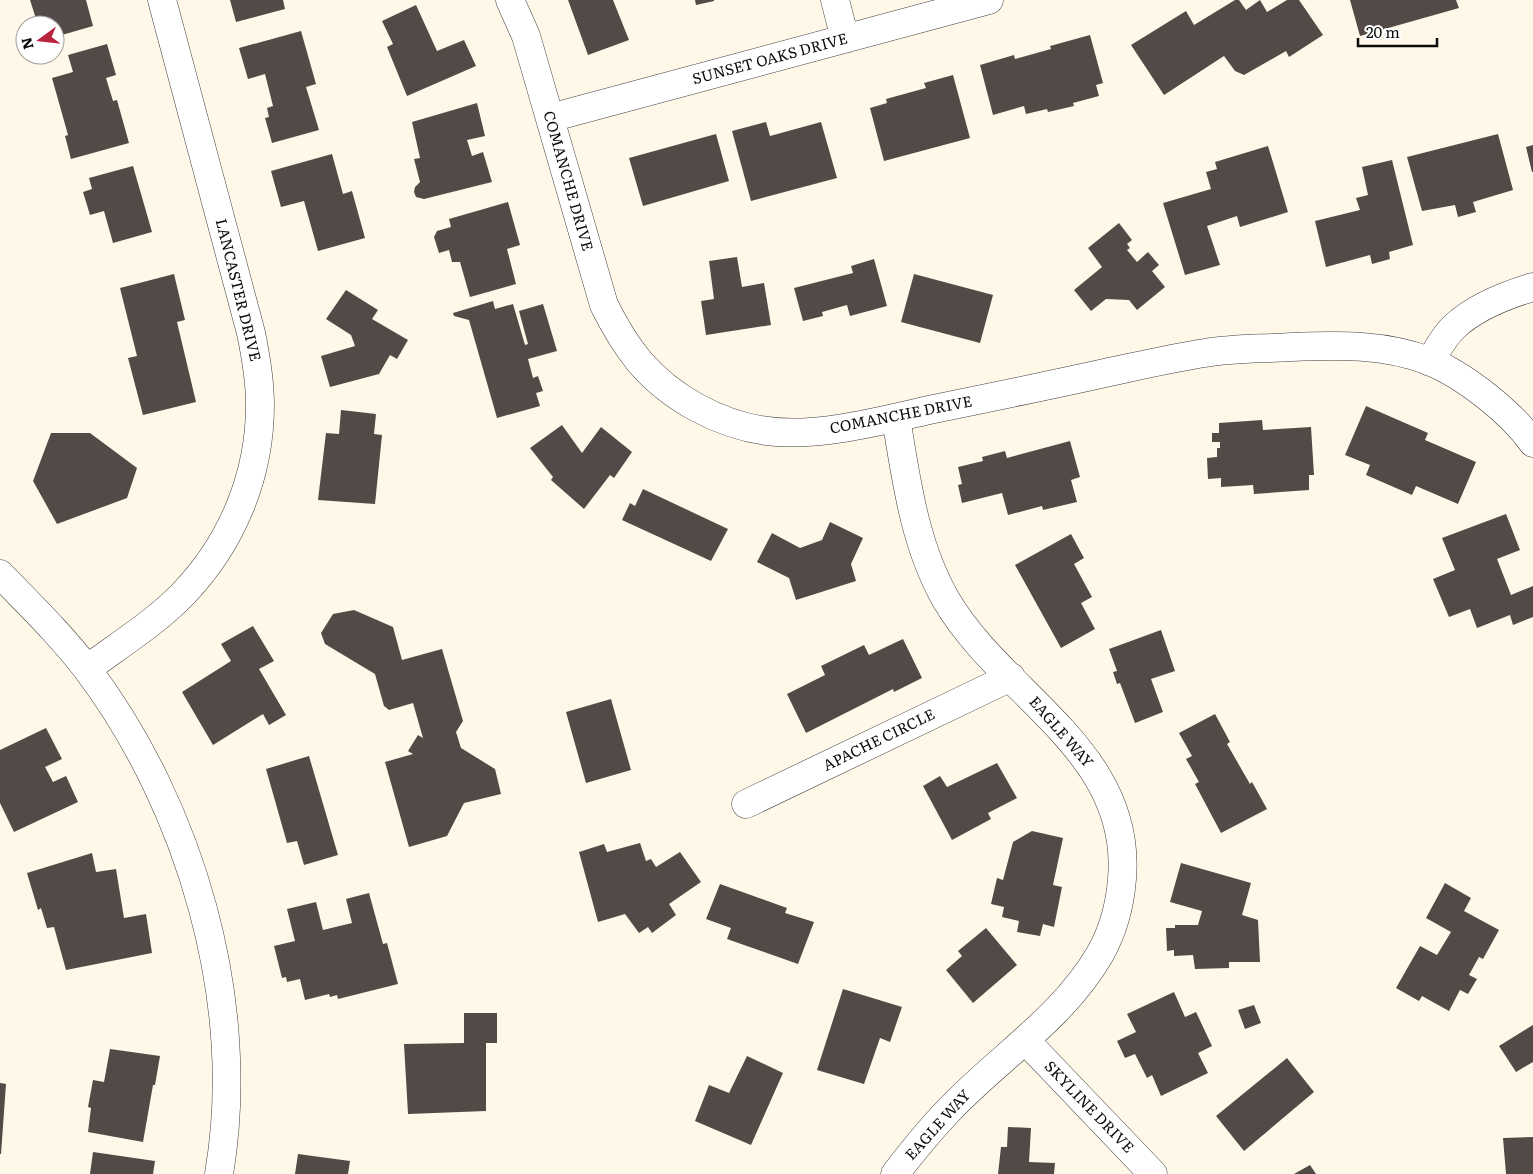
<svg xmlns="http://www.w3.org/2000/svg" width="1533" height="1174" font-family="Literata,serif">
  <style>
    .building { fill: #534a47 }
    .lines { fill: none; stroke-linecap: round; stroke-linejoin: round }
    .street-casing { stroke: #3e3e3e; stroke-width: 29 }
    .street { stroke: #fff; stroke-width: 28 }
    .labels { text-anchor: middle; stroke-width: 5; stroke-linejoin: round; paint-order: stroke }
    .street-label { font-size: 15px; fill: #0b0b0b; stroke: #fff }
  </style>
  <rect width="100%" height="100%" fill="#fff8e9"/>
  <path class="building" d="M30 0H86L93 26 55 37V25H38Z
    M230 0H283L285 9 236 22Z
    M568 0H613L629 40 588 55Z
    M695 0H714V1L696 5Z
    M1235 0H1239L1246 10 1260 0 1267 12 1287 0H1299L1323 35 1289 57 1286 51 1244 75 1235 71 1224 56 1164 95 1131 45 1186 11 1194 25Z
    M1350 0H1456L1459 8 1360 36Z
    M416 5 437 51 464 40 476 66 407 96 387 47 393 44 382 21Z
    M301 31 316 84 306 87 319 130 272 143 265 118 269 117 267 108 273 106 265 74 248 79 239 48Z
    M1090 35 1103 83 1096 85 1099 96 1073 103 1074 106 1048 112 1047 109 1026 114 1024 106 993 115 980 65 1014 55 1015 59 1051 49 1050 46Z
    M107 44 116 75 106 78 113 101 117 100 129 143 71 159 65 136 68 135 52 78 73 72 68 55Z
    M953 75 970 138 884 161 870 108 887 103 886 99 926 88 924 83Z
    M477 103 485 136 467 140 472 156 483 152 492 182 424 199 416 197 414 192 415 187 420 182 414 159 420 158 412 122Z
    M766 122 770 136 821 122 837 178 751 201 732 131Z
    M716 134 729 181 643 206 629 158Z
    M1498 134 1513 190 1473 202 1476 212 1458 217 1455 205 1422 211 1407 157Z
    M1533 145V172H1532L1526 147Z
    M1268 146 1288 212 1240 227 1237 216 1207 226 1220 265 1185 275 1163 203 1211 189 1206 172 1217 169 1215 162Z
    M332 154 343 194 352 191 365 238 318 251 304 201 281 207 271 171Z
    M1392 160 1413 245 1389 252 1390 259 1372 264 1370 255 1326 267 1315 221 1360 210 1356 198 1368 195 1362 167Z
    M133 166 152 232 113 243 104 211 90 215 83 192 92 189 89 178Z
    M508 202 520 245 507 249 516 284 470 297 460 262H452L449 250 439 253 434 237 437 231 451 227 449 219Z
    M1119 223 1132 240 1127 244 1130 248 1127 250 1137 262 1148 252 1159 265 1152 271 1165 287 1137 310 1129 300 1106 299 1091 311 1074 290 1102 267 1088 248Z
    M737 257 742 287 764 283 771 325 706 335 701 301 714 299 709 261Z
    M874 259 887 306 850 316 847 305 822 312 823 316 803 321 794 288 853 273 851 266Z
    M174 274 185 320 177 322 196 402 143 415 128 358 137 356 120 288Z
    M914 274 993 295 980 343 901 322Z
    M346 290 378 310 372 319 408 340 397 359 390 355 379 374 330 387 321 356 355 346 351 335 326 319Z
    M493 301 495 309 513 304 525 345 528 344 519 311 543 304 557 351 528 359 533 378 538 376 543 391 536 393 540 406 497 418 469 320 454 316 453 313Z
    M1366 406 1428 433 1425 440 1476 462 1458 504 1416 486 1412 495 1366 475 1370 465 1345 455Z
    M341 410 376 414 374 434 382 435 375 504 318 500 326 433 339 434Z
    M1262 420 1263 430 1311 427 1314 475H1309V490L1254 494 1253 485 1221 487V478L1208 479 1207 458 1217 457V448H1220V442H1212V433H1219V423Z
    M562 425 582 453 601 427 632 452 614 478 610 475 584 509 551 480 553 477 530 448Z
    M51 433H90L137 468 127 498 57 524 33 481Z
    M1070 441 1080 477 1071 480 1077 502 1043 510 1042 506 1008 515 1002 493 962 503 958 485 962 484 958 467 983 461 982 457 1005 451 1007 458Z
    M643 489 728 529 711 561 622 520 630 503 635 506Z
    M1506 514 1520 550 1497 559 1511 595 1533 586V617L1513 625 1510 615 1477 628 1470 609 1449 617 1433 579 1455 570 1442 538Z
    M830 522 863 538 851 564 856 581 796 600 789 578 757 562 772 533 800 548 822 540Z
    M1071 534 1084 558 1074 564 1092 597 1081 603 1095 629 1061 648 1015 565Z
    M354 610 393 627 402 660 442 649 463 721 456 732 461 748 495 769 501 794 464 803 447 836 409 847 385 762 413 754 408 751 418 735 423 738 413 703 389 710 384 706 375 674 325 644 321 633 333 614Z
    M253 626 274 661 259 669 286 715 269 725 263 714 213 745 182 692 231 661 221 644Z
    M1161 630 1175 671 1151 679 1163 712 1135 723 1120 683 1117 684 1113 672 1117 671 1109 649Z
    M903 639 922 678 894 692 893 689 806 733 787 694 825 675 821 666 864 645 869 655Z
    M611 699 631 770 586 783 566 712Z
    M1215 714 1230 742 1227 744 1250 784 1252 782 1267 809 1221 833 1195 784 1199 782 1186 759 1192 756 1179 733Z
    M46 728 62 759 45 767 53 782 66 776 78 802 14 832 0 803V750Z
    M309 756 338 855 304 865 297 841 287 843 266 769Z
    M997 763 1017 798 988 813 991 819 952 840 923 786 940 776 947 787Z
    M1032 831 1063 838 1053 885 1062 887 1054 927 1043 924 1040 936 1017 932 1019 921 1002 917 1004 907 991 904 997 878 1003 880 1013 842Z
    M640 843 646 861 651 859 656 867 680 852 701 882 669 904 676 915 652 933 648 927 639 933 625 914 598 922 579 852 604 844 607 852Z
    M92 853 96 872 116 869 124 918 146 914 152 953 66 970 54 927 47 928 41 908 38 910 27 873Z
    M1181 863 1251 883 1242 915 1258 920 1260 962H1229V968L1195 969 1193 955 1174 956V950L1167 951 1166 928H1175V925H1198L1202 911 1170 902Z
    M1445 883 1471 898 1464 911 1499 930 1483 959 1479 957 1469 975 1477 979 1468 994 1460 990 1449 1011 1422 996 1419 1001 1396 988 1420 946 1437 955 1451 932 1426 918Z
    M720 884 787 908 785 913 814 922 798 964 727 939 731 928 706 919Z
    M369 893 383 944 387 943 398 984 338 999 337 995 330 997 329 994 305 1000 300 979 287 982 286 977 282 978 274 946 295 941 287 909 316 902 323 930 352 923 346 899Z
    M986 928 1017 965 973 1003 946 970 962 956 958 951Z
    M843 989 902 1007 890 1042 880 1038 864 1084 817 1070Z
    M1174 992 1185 1017 1196 1012 1212 1046 1198 1053 1208 1073 1161 1096 1152 1075 1147 1078 1135 1054 1125 1058 1117 1041 1136 1032 1127 1014Z
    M1254 1005 1261 1023 1245 1029 1238 1010Z
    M464 1013H497V1043H486V1111L408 1114 404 1044 464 1043Z
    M1533 1025V1062L1516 1072 1499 1046Z
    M110 1049 160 1056 155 1085H153L143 1142 88 1132 91 1108 88 1107 93 1080 104 1082Z
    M747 1056 783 1073 751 1145 695 1121 709 1085 729 1093Z
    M1287 1058 1314 1092 1244 1151 1216 1116Z
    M0 1083 6 1084 1 1154H0Z
    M1008 1127 1031 1128 1029 1162 1055 1163 1054 1174H998L1001 1147H1007Z
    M1533 1137V1174H1506L1503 1138Z
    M93 1152 155 1161 153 1174H90Z
    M298 1154 350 1161 348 1174H295Z
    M1310 1165 1316 1174H1294Z"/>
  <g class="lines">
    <defs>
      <path id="street" d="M510 0 526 36 604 305C614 325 625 344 639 361 670 398 720 425 767 431 816 438 881 421 929 410 988 398 1046 386 1105 373 1138 366 1172 358 1205 353 1234 348 1263 349 1292 347 1339 345 1385 344 1429 361 1464 375 1511 412 1533 443
        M835 0 845 39
        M550 118 989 0
        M1430 362C1437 350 1444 336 1454 327 1475 307 1506 295 1533 287
        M0 574C30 605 61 635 87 669 191 807 248 1002 219 1174
        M87 669C119 645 155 623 183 594 232 543 260 476 260 405 260 381 256 357 251 333L162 0
        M746 804 1011 677
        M1025 1040 1153 1174
        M895 1174C912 1152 929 1131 948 1111 998 1058 1063 1018 1100 954 1113 931 1120 905 1122 879 1133 750 1001 696 945 598 914 543 906 478 896 418"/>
    </defs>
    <use href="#street" class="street-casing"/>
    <use href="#street" class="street"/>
  </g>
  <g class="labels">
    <g class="street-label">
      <text transform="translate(770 59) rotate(-15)" y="5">SUNSET OAKS DRIVE</text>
      <text transform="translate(568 181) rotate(74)" y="5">COMANCHE DRIVE</text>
      <text transform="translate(238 290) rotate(76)" y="5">LANCASTER DRIVE</text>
      <text transform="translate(901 415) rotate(-11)" y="5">COMANCHE DRIVE</text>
      <text transform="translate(1061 732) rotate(49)" y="5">EAGLE WAY</text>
      <text transform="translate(879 740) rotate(-26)" y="5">APACHE CIRCLE</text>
      <text transform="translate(1089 1107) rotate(46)" y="5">SKYLINE DRIVE</text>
      <text transform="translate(938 1125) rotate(-48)" y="5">EAGLE WAY</text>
    </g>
  </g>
  <g transform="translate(40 40) rotate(255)"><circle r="24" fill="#ffffff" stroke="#9d9d9d"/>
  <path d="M0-4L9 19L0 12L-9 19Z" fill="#ba243f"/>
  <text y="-8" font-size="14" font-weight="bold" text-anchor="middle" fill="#0b0b0b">N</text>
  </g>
  <path d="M1358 38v8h79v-8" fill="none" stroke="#0b0b0b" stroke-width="2.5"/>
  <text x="1366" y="38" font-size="15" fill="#0b0b0b" stroke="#ffffff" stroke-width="4" paint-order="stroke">20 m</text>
</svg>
